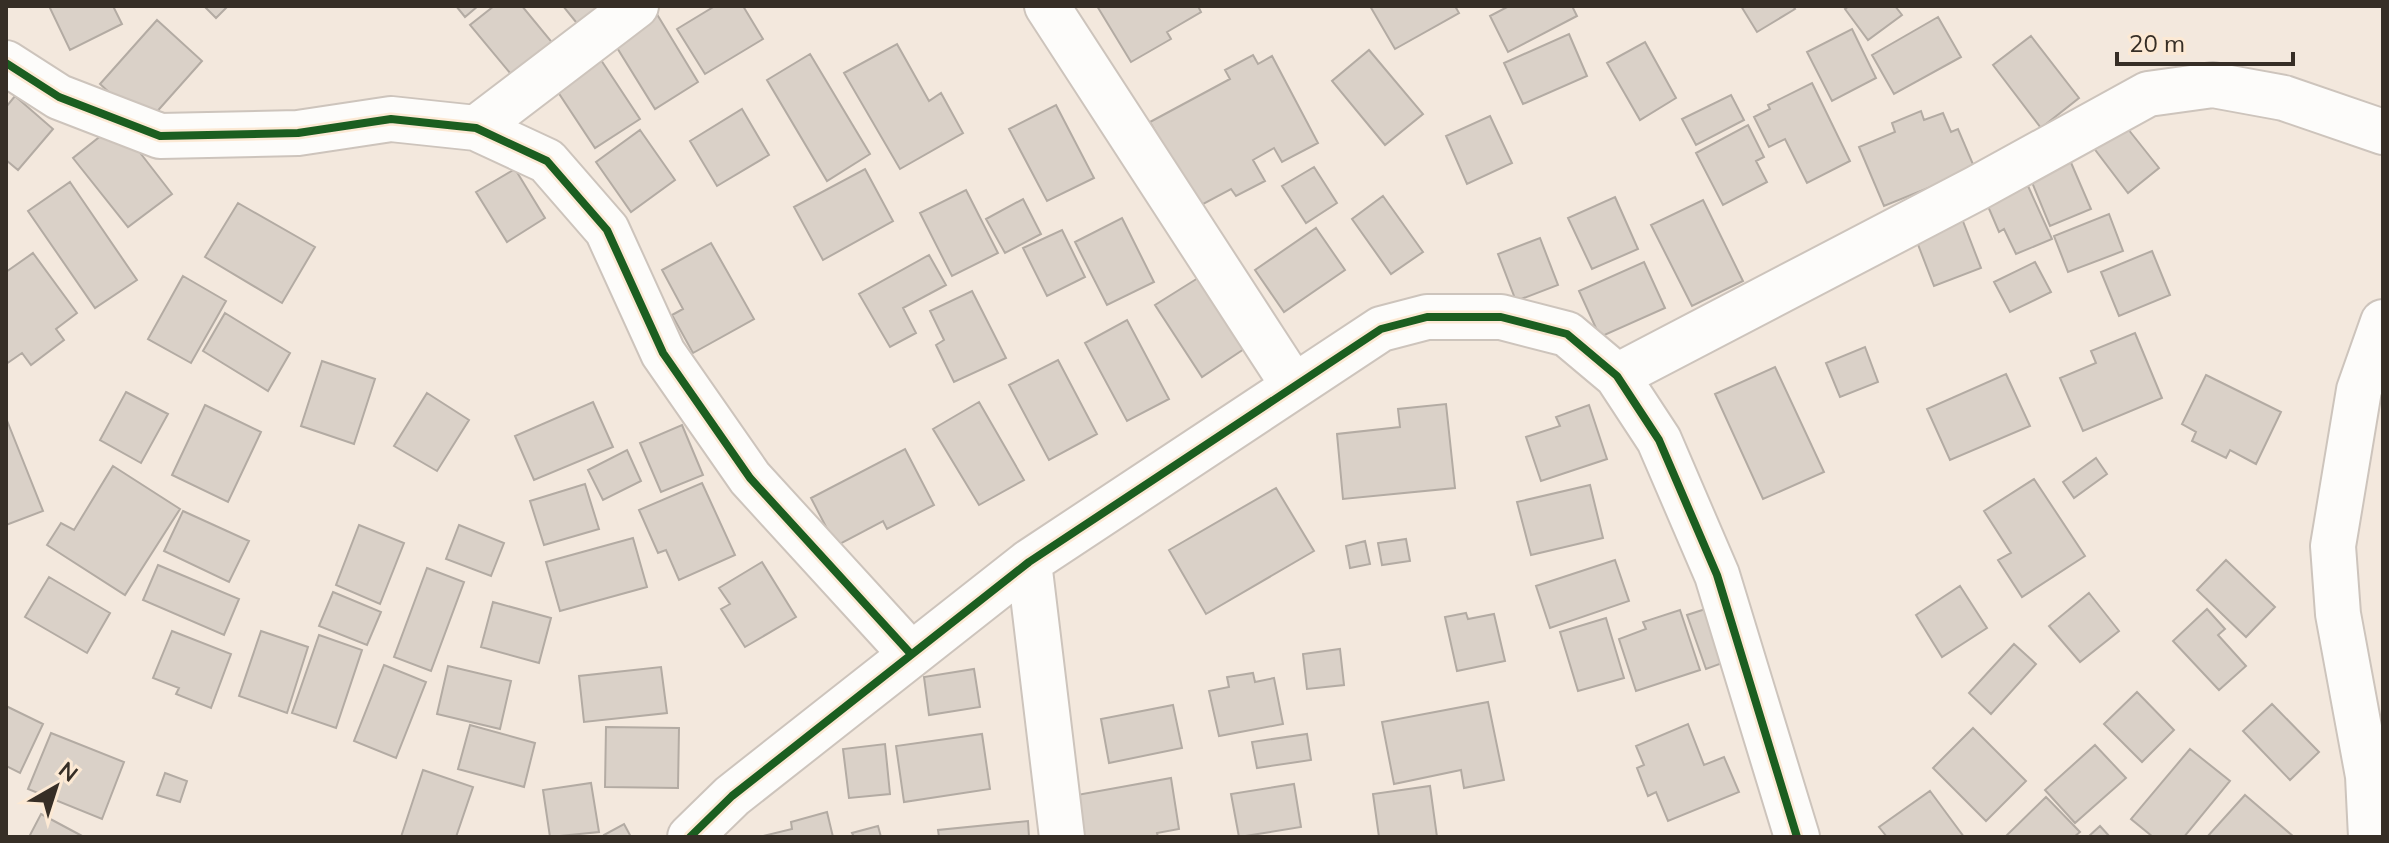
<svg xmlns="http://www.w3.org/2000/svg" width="2389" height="843" font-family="Mulish,sans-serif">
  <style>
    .building { fill: #dad1c8; stroke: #b3aba3; stroke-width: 2 }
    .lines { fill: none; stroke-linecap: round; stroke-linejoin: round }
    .street-casing { stroke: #cdc4bc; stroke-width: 48 }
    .street { stroke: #fdfcfa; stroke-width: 44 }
    .cycleway-casing { stroke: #fce9d4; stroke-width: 13 }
    .cycleway { stroke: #1b5e20; stroke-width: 8 }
  </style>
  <rect width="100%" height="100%" fill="#f3e8dd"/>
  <path class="building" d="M49 6H113L122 24 70 50Z
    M204 6H228L216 18Z
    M456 6H478L465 17Z
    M494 6H522L555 46 515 79 470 25Z
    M563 6H605L580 27Z
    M715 6H743L763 39 705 74 677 29Z
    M1097 6H1198L1201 12 1167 32 1171 39 1131 62Z
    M1370 6H1455L1459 13 1395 49Z
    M1509 6H1572L1577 16 1508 52 1490 16Z
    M1741 6H1793L1795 9 1757 32Z
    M1849 6H1895L1902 15 1868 40 1845 9Z
    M655 11 698 82 655 109 611 38Z
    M1938 17 1961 57 1894 94 1872 55Z
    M157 20 202 61 145 125 100 84Z
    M1852 29 1876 78 1832 101 1807 52Z
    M1569 34 1587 76 1523 104 1504 63Z
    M2031 36 2079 98 2041 128 1993 65Z
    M1645 42 1676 98 1640 120 1607 63Z
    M897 44 929 101 941 93 963 133 900 169 844 73Z
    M1369 50 1423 114 1385 145 1332 81Z
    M810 54 870 154 827 181 767 80Z
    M1253 55 1258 64 1272 56 1318 143 1282 162 1274 148 1253 160 1265 181 1236 196 1231 189 1192 210 1158 147 1163 145 1150 122 1230 79 1225 70Z
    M599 57 640 119 595 148 554 86Z
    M1812 83 1850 161 1807 183 1785 139 1769 147 1754 117 1770 109 1768 105Z
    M1731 95 1744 120 1696 145 1682 119Z
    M15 96 53 129 18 170 6 160V107Z
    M1056 105 1094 178 1047 201 1009 129Z
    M742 109 769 155 717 186 690 141Z
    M1921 111 1924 120 1943 113 1951 132 1958 129 1975 169 1884 206 1859 147 1895 132 1892 123Z
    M1490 116 1512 163 1467 184 1446 136Z
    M117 123 172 194 128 227 73 158Z
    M2124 124 2159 168 2128 193 2093 147Z
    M1748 125 1764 157 1756 161 1767 182 1723 205 1696 153Z
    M640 130 675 180 631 212 596 162Z
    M2069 158 2091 209 2050 226 2029 175Z
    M1314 167 1337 203 1306 223 1282 186Z
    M515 169 545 218 507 242 476 192Z
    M865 169 893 221 823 260 794 207Z
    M70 182 137 280 95 308 28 211Z
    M2028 186 2052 239 2016 254 2004 229 1999 232 1987 204Z
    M966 190 998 253 952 276 920 213Z
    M1383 196 1423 252 1391 274 1352 219Z
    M1615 197 1638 249 1592 269 1568 218Z
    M1023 199 1041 234 1005 253 986 219Z
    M1703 200 1743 281 1692 306 1651 225Z
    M238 203 315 247 282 303 205 257Z
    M1959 211 1981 268 1934 286 1912 229Z
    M2109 214 2123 251 2068 272 2054 236Z
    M1122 218 1154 282 1107 305 1075 242Z
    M1316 228 1345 270 1284 312 1255 270Z
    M1062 230 1085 277 1047 296 1023 248Z
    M1540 238 1558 285 1516 301 1498 254Z
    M711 243 754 319 693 353 672 315 683 309 662 270Z
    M2152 251 2170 295 2119 316 2101 272Z
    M33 253 77 313 56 329 64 340 31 365 22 353 6 364V272Z
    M929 255 946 285 903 308 916 333 890 347 859 294Z
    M1644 262 1665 308 1600 337 1579 291Z
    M2035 262 2051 292 2010 312 1994 282Z
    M183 276 226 301 191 363 148 339Z
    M1198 278 1244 349 1202 377 1155 305Z
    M972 291 1006 358 954 382 936 345 944 340 930 311Z
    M225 313 290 353 268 391 203 351Z
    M1127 320 1169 399 1127 421 1085 343Z
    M2135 333 2162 398 2083 431 2060 378 2096 363 2091 351Z
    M1865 347 1878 382 1840 397 1826 363Z
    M1058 360 1097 434 1049 460 1009 385Z
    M322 361 375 379 354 444 301 426Z
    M1775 367 1824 472 1763 499 1715 394Z
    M2006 374 2030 426 1950 460 1927 409Z
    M2206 375 2281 412 2256 464 2230 450 2226 458 2192 441 2196 432 2182 424Z
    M126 392 168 414 141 463 100 440Z
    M427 393 469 420 437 471 394 446Z
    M593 402 613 447 534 480 515 436Z
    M979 402 1024 480 979 505 933 429Z
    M1446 404 1455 488 1343 499 1337 434 1400 427 1398 409Z
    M205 405 261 432 228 502 172 475Z
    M1589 405 1607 459 1541 481 1526 437 1560 426 1556 417Z
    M6 418 43 511 6 525Z
    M682 425 703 475 661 492 640 443Z
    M905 449 934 505 887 529 883 521 836 546 811 498Z
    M627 450 641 481 603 500 588 470Z
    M2096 458 2107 474 2074 498 2063 482Z
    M113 466 180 509 125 595 47 545 61 523 74 530Z
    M2034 479 2085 556 2022 597 1998 560 2011 553 1984 511Z
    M702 483 735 555 679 580 666 550 658 553 639 510Z
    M585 484 599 529 544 545 530 501Z
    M1590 485 1603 538 1531 555 1517 502Z
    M1276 488 1314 551 1206 614 1169 550Z
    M183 511 249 541 229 582 164 551Z
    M359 525 404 543 380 604 336 585Z
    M459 525 504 543 491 576 446 559Z
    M633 538 647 587 560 611 546 562Z
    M1406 539 1410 561 1382 565 1378 543Z
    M1365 541 1370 564 1350 568 1346 546Z
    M1615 560 1629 601 1550 628 1536 586Z
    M2226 560 2275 607 2246 637 2197 590Z
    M762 562 796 617 745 647 721 609 730 604 719 588Z
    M158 565 239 599 224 635 143 600Z
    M427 568 464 582 431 671 394 657Z
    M49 577 110 613 87 653 25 617Z
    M1960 586 1987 628 1942 657 1916 615Z
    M333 592 381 612 367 645 319 626Z
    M2089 593 2119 631 2080 662 2049 626Z
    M493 602 551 618 539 663 481 647Z
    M1721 604 1739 657 1706 669 1687 615Z
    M2207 609 2225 629 2218 635 2246 666 2219 690 2173 641Z
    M1680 610 1700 670 1636 691 1619 639 1646 629 1643 622Z
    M1466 613 1468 619 1494 614 1505 661 1457 671 1445 617Z
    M1606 618 1624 678 1578 691 1560 632Z
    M172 631 231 654 211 708 176 694 179 688 153 678Z
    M261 631 308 647 287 713 239 696Z
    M319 635 362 650 336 728 292 713Z
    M2014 644 2036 664 1991 714 1969 693Z
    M1340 649 1344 685 1307 689 1303 654Z
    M384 665 426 682 396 758 354 741Z
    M448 666 511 681 500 729 437 714Z
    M661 667 667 713 584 722 579 676Z
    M974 669 980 707 929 715 924 677Z
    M1253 673 1255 682 1274 678 1283 724 1219 736 1209 691 1229 687 1227 677Z
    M2137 692 2174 730 2142 762 2104 724Z
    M1488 702 1504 780 1464 788 1461 770 1394 784 1382 722Z
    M2272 704 2319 752 2290 780 2243 731Z
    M1173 705 1182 748 1109 763 1101 719Z
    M6 706 43 724 20 773 6 766Z
    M1688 724 1704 765 1724 757 1739 792 1668 821 1656 792 1648 796 1637 768 1644 765 1636 746Z
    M470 725 535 743 524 787 458 769Z
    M606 727 679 728 678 788 605 787Z
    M1973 728 2026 781 1986 821 1933 768Z
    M51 733 124 762 102 819 28 789Z
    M982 734 990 789 904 802 896 746Z
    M1307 734 1311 760 1257 768 1252 742Z
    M885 744 890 794 849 798 843 749Z
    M2095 745 2126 778 2075 823 2045 790Z
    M2190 749 2230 781 2184 837H2153L2131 819Z
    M423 770 473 787 456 837H401Z
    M165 773 187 781 180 802 157 795Z
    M1171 778 1179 829 1157 833 1158 837H1084L1077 795Z
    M591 783 599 832 550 837 543 790Z
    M1294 784 1301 827 1239 837 1231 794Z
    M1430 786 1437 837H1379L1373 794Z
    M1930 791 1964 837H1887L1879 827Z
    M2245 795 2294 837H2207Z
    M2046 797 2080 832 2074 837H2005Z
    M827 812 833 837H759L792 829 791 822Z
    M41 814 84 837H29Z
    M1028 821 1029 837H939L938 830Z
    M624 824 631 837H605L604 835Z
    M878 826 881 837H854L852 833Z
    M2100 826 2110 837H2088Z"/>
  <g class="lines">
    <defs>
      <path id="street" d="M1047 6 1293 385
        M6 63 59 97 160 136 298 133 391 119 476 128 547 161 607 230 663 353 750 478 910 653
        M476 128 636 6
        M1617 376 1977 188 2148 94 2213 85 2284 98 2383 132
        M1029 562 1062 837
        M690 837 732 796 1029 562 1381 329 1427 317H1501L1567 334 1617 376 1659 440 1717 575 1797 837
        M2371 837 2368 776 2338 614 2333 546 2359 390 2383 322"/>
    </defs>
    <use href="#street" class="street-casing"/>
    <use href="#street" class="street"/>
    <defs>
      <path id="cycleway" d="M6 63 59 97 160 136 298 133 391 119 476 128 547 161 607 230 663 353 750 478 910 653
        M690 837 732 796 1029 562 1381 329 1427 317H1501L1567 334 1617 376 1659 440 1717 575 1797 837"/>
    </defs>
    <use href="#cycleway" class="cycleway-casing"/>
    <use href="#cycleway" class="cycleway"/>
  </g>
  <rect width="2389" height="843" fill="none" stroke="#362e26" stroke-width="16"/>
  <g transform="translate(56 787) rotate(39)" stroke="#fce9d4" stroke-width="6" paint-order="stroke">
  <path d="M0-6L14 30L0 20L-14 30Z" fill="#362e26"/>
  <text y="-12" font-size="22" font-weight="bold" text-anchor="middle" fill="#362e26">N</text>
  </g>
  <path d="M2117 52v12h176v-12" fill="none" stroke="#362e26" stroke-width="4"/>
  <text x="2129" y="52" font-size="24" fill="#362e26" stroke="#fce9d4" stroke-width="6" paint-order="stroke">20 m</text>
</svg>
